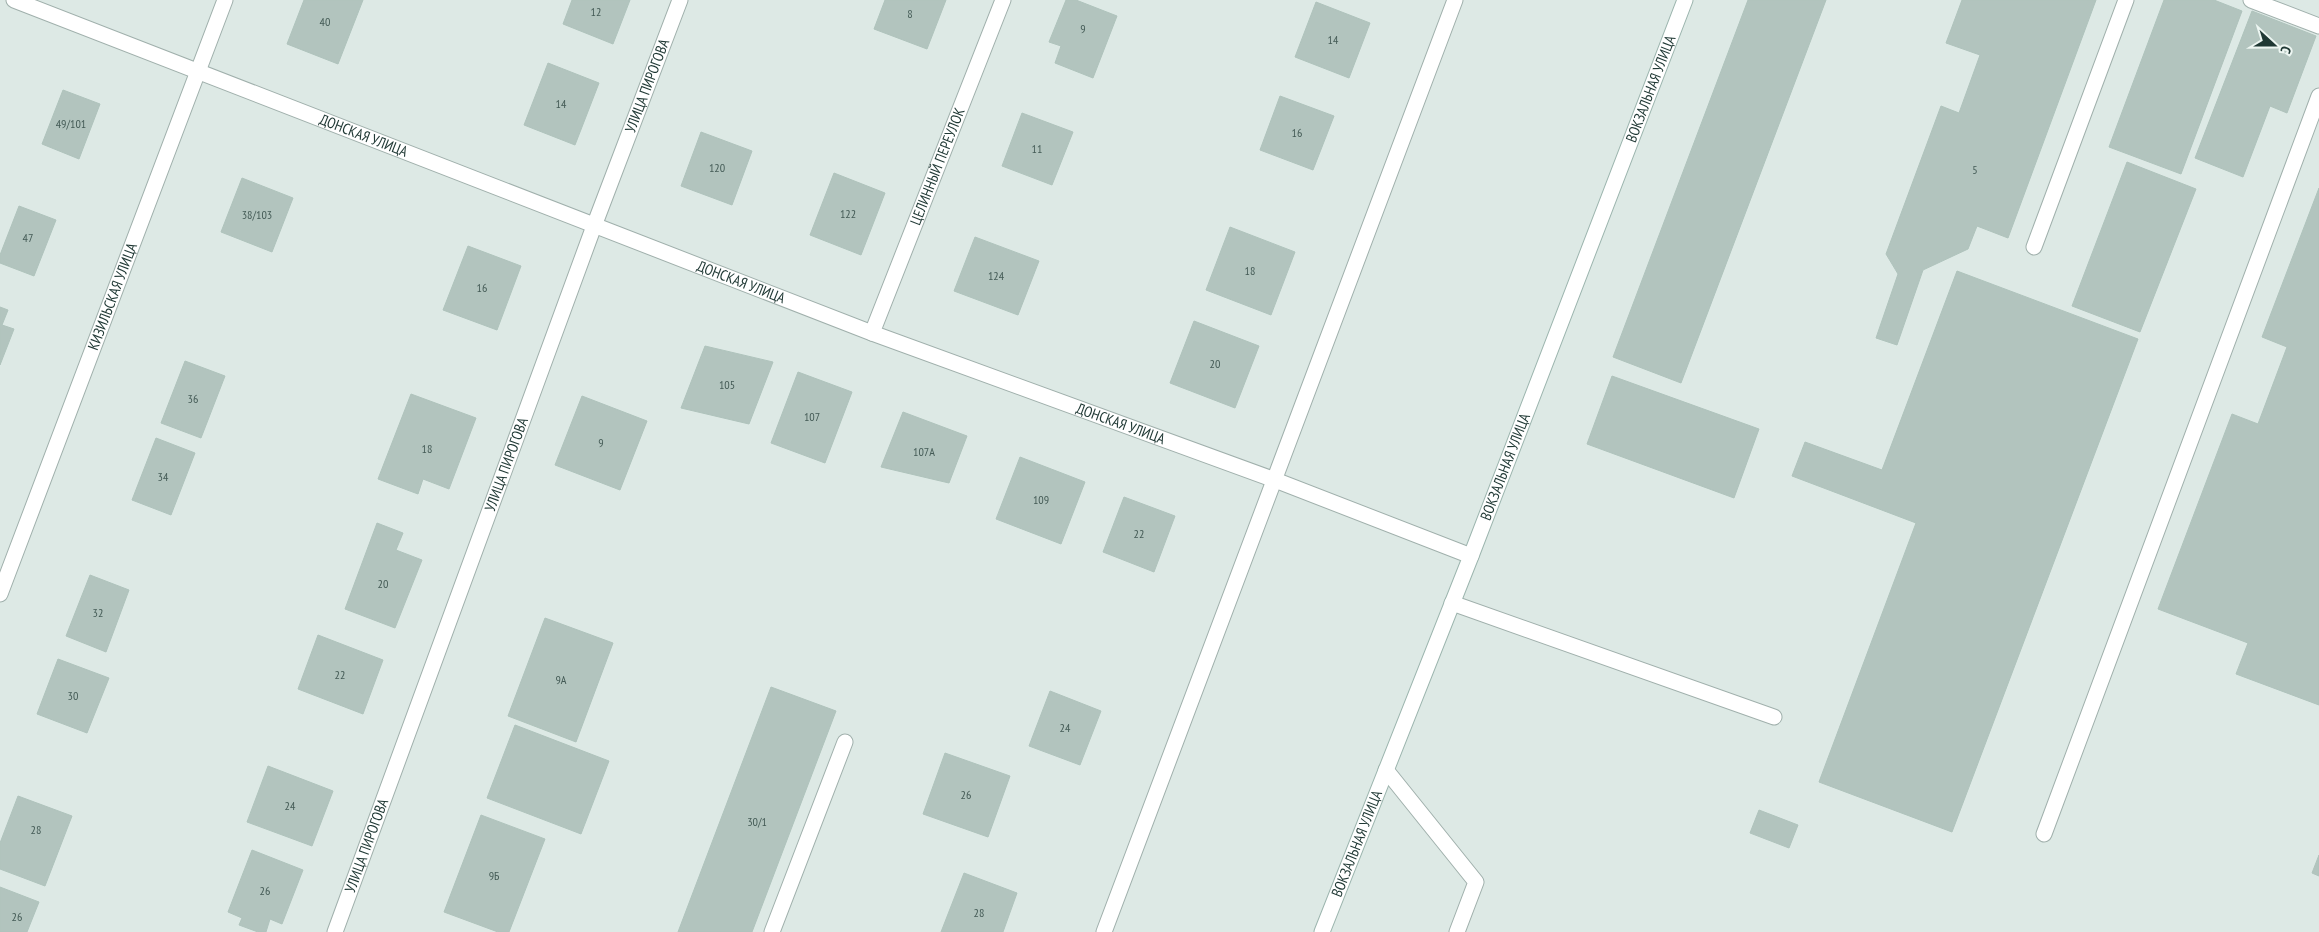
<svg xmlns="http://www.w3.org/2000/svg" width="2319" height="932" font-family="'PT Sans Narrow',sans-serif">
  <style>
    .building { fill: #b2c4be; stroke: #afc3bc }
    .lines { fill: none; stroke-linecap: round; stroke-linejoin: round }
    .lane-casing { stroke: #a0b0ac; stroke-width: 17 }
    .street-casing { stroke: #a0b0ac; stroke-width: 17 }
    .secondary-casing { stroke: #9cb5ae; stroke-width: 17 }
    .lane { stroke: #fff; stroke-width: 15 }
    .street { stroke: #fff; stroke-width: 15 }
    .secondary { stroke: #fff; stroke-width: 15 }
    .labels { text-anchor: middle; stroke-width: 5; stroke-linejoin: round; paint-order: stroke }
    .number-label { font-size: 12px; fill: #445b56 }
    .street-label { font-size: 15px; fill: #1f3834; stroke: #edf6f2 }
  </style>
  <rect width="100%" height="100%" fill="#dde9e5"/>
  <path class="building" d="M304 0H363L338 64 287 44Z
    M572 0H630L613 44 563 24Z
    M885 0H946L927 49 874 29Z
    M1066 0H1076L1117 16 1093 78 1055 63 1061 46 1049 42Z
    M1748 0H1826L1681 383 1613 357Z
    M1962 0H2096L2008 238 1977 226 1968 249 1923 270 1897 345 1876 338 1898 274 1886 254 1941 106 1959 113 1980 55 1946 43Z
    M2164 0H2214L2242 11 2181 174 2109 147Z
    M1316 2 1370 23 1349 78 1295 57Z
    M2252 11 2316 36 2287 113 2270 106 2243 177 2195 158Z
    M548 63 599 83 575 145 524 125Z
    M63 90 100 104 79 159 42 144Z
    M1280 96 1334 116 1313 170 1260 150Z
    M1022 113 1073 132 1052 185 1002 166Z
    M701 132 752 151 732 205 681 186Z
    M2127 162 2196 189 2140 332 2072 306Z
    M834 173 885 193 861 255 810 235Z
    M242 178 293 198 272 252 221 232Z
    M2319 188V705L2236 674 2248 643 2158 609 2232 414 2258 424 2287 347 2262 337Z
    M19 206 56 220 34 276 0 263V255Z
    M1230 227 1295 252 1271 315 1206 290Z
    M975 237 1039 261 1018 315 954 291Z
    M468 246 521 266 497 330 443 310Z
    M1957 271 2138 339 1952 832 1819 782 1916 523 1792 476 1805 442 1882 470Z
    M0 307 8 310 2 325 14 329 0 365Z
    M1194 321 1259 346 1235 408 1170 383Z
    M705 346 773 362 749 424 681 408Z
    M185 361 225 376 201 438 161 423Z
    M798 372 852 392 825 463 771 443Z
    M1612 376 1759 429 1734 498 1587 444Z
    M411 394 476 418 449 489 423 479 418 494 378 479Z
    M582 396 647 421 620 490 555 465Z
    M903 412 967 436 949 483 881 467Z
    M156 438 195 453 171 515 132 500Z
    M1020 457 1085 482 1061 544 996 519Z
    M1124 497 1175 516 1154 572 1103 552Z
    M377 523 403 533 396 550 422 560 395 628 345 609Z
    M90 575 129 590 106 652 66 636Z
    M545 618 613 643 576 742 508 716Z
    M318 635 383 660 363 714 298 689Z
    M58 659 109 678 87 733 37 714Z
    M771 687 836 711 752 932H678Z
    M1050 691 1101 711 1080 765 1029 746Z
    M515 725 609 761 581 834 487 798Z
    M945 753 1010 776 988 837 923 814Z
    M268 766 333 791 312 846 247 822Z
    M18 796 72 816 45 886 0 869V843Z
    M1759 810 1798 825 1789 848 1750 833Z
    M481 815 545 839 509 932H498L444 912Z
    M252 850 303 870 282 924 270 919 266 932H258L239 925 242 918 228 912Z
    M2319 855V876L2312 873Z
    M964 873 1017 893 1003 932H941Z
    M0 887 39 902 27 932H0Z"/>
  <g class="lines">
    <defs>
      <path id="lane" d="M2034 247 2126 0
        M1452 603 1774 717
        M1386 770 1476 882 1457 932
        M2044 834 2319 96
        M772 932 845 742"/>
      <g id="street">
        <path id="s1" d="M14 0 872 333 1275 480 1471 556"/>
        <path d="M2251 0 2319 26"/>
        <path id="s2" d="M872 333 1003 0"/>
        <path id="s3" d="M0 594 225 0"/>
        <path id="s4" d="M335 932 594 226 680 0"/>
        <path d="M1104 932 1455 0"/>
      </g>
      <g id="secondary">
        <path id="s5" d="M1322 932 1471 556 1685 0"/>
      </g>
    </defs>
    <use href="#lane" class="lane-casing"/>
    <use href="#street" class="street-casing"/>
    <use href="#secondary" class="secondary-casing"/>
    <use href="#lane" class="lane"/>
    <use href="#street" class="street"/>
    <use href="#secondary" class="secondary"/>
  </g>
  <g class="labels">
    <g class="number-label">
      <text x="596" y="16">12</text>
      <text x="910" y="18">8</text>
      <text x="325" y="26">40</text>
      <text x="1083" y="33">9</text>
      <text x="1333" y="44">14</text>
      <text x="561" y="108">14</text>
      <text x="71" y="128">49/101</text>
      <text x="1297" y="137">16</text>
      <text x="1037" y="153">11</text>
      <text x="717" y="172">120</text>
      <text x="1975" y="174">5</text>
      <text x="848" y="218">122</text>
      <text x="257" y="219">38/103</text>
      <text x="28" y="242">47</text>
      <text x="1250" y="275">18</text>
      <text x="996" y="280">124</text>
      <text x="482" y="292">16</text>
      <text x="1215" y="368">20</text>
      <text x="727" y="389">105</text>
      <text x="193" y="403">36</text>
      <text x="812" y="421">107</text>
      <text x="601" y="447">9</text>
      <text x="427" y="453">18</text>
      <text x="924" y="456">107А</text>
      <text x="163" y="481">34</text>
      <text x="1041" y="504">109</text>
      <text x="1139" y="538">22</text>
      <text x="383" y="588">20</text>
      <text x="98" y="617">32</text>
      <text x="340" y="679">22</text>
      <text x="561" y="684">9А</text>
      <text x="73" y="700">30</text>
      <text x="1065" y="732">24</text>
      <text x="966" y="799">26</text>
      <text x="290" y="810">24</text>
      <text x="757" y="826">30/1</text>
      <text x="36" y="834">28</text>
      <text x="494" y="880">9Б</text>
      <text x="265" y="895">26</text>
      <text x="979" y="917">28</text>
      <text x="17" y="921">26</text>
    </g>
    <g class="street-label">
      <text dy="5" stroke="none"><textPath href="#s4" startOffset="902">УЛИЦА ПИРОГОВА</textPath></text>
      <text dy="5" stroke="none"><textPath href="#s5" startOffset="905">ВОКЗАЛЬНАЯ УЛИЦА</textPath></text>
      <text dy="5" stroke="none"><textPath href="#s1" startOffset="375">ДОНСКАЯ УЛИЦА</textPath></text>
      <text dy="5" stroke="none"><textPath href="#s2" startOffset="179">ЦЕЛИННЫЙ ПЕРЕУЛОК</textPath></text>
      <text dy="5" stroke="none"><textPath href="#s1" startOffset="780">ДОНСКАЯ УЛИЦА</textPath></text>
      <text dy="5" stroke="none"><textPath href="#s3" startOffset="318">КИЗИЛЬСКАЯ УЛИЦА</textPath></text>
      <text dy="5" stroke="none"><textPath href="#s1" startOffset="1185">ДОНСКАЯ УЛИЦА</textPath></text>
      <text dy="5" stroke="none"><textPath href="#s4" startOffset="498">УЛИЦА ПИРОГОВА</textPath></text>
      <text dy="5" stroke="none"><textPath href="#s5" startOffset="500">ВОКЗАЛЬНАЯ УЛИЦА</textPath></text>
      <text dy="5" stroke="none"><textPath href="#s5" startOffset="95">ВОКЗАЛЬНАЯ УЛИЦА</textPath></text>
      <text dy="5" stroke="none"><textPath href="#s4" startOffset="92">УЛИЦА ПИРОГОВА</textPath></text>
    </g>
  </g>
  <g transform="translate(2274 45) rotate(111)" stroke="#edf6f2" stroke-width="4" paint-order="stroke">
  <path d="M0-4L9 19L0 12L-9 19Z" fill="#1f3834"/>
  <text y="-8" font-size="14" font-weight="bold" text-anchor="middle" fill="#1f3834">С</text>
  </g>
</svg>
